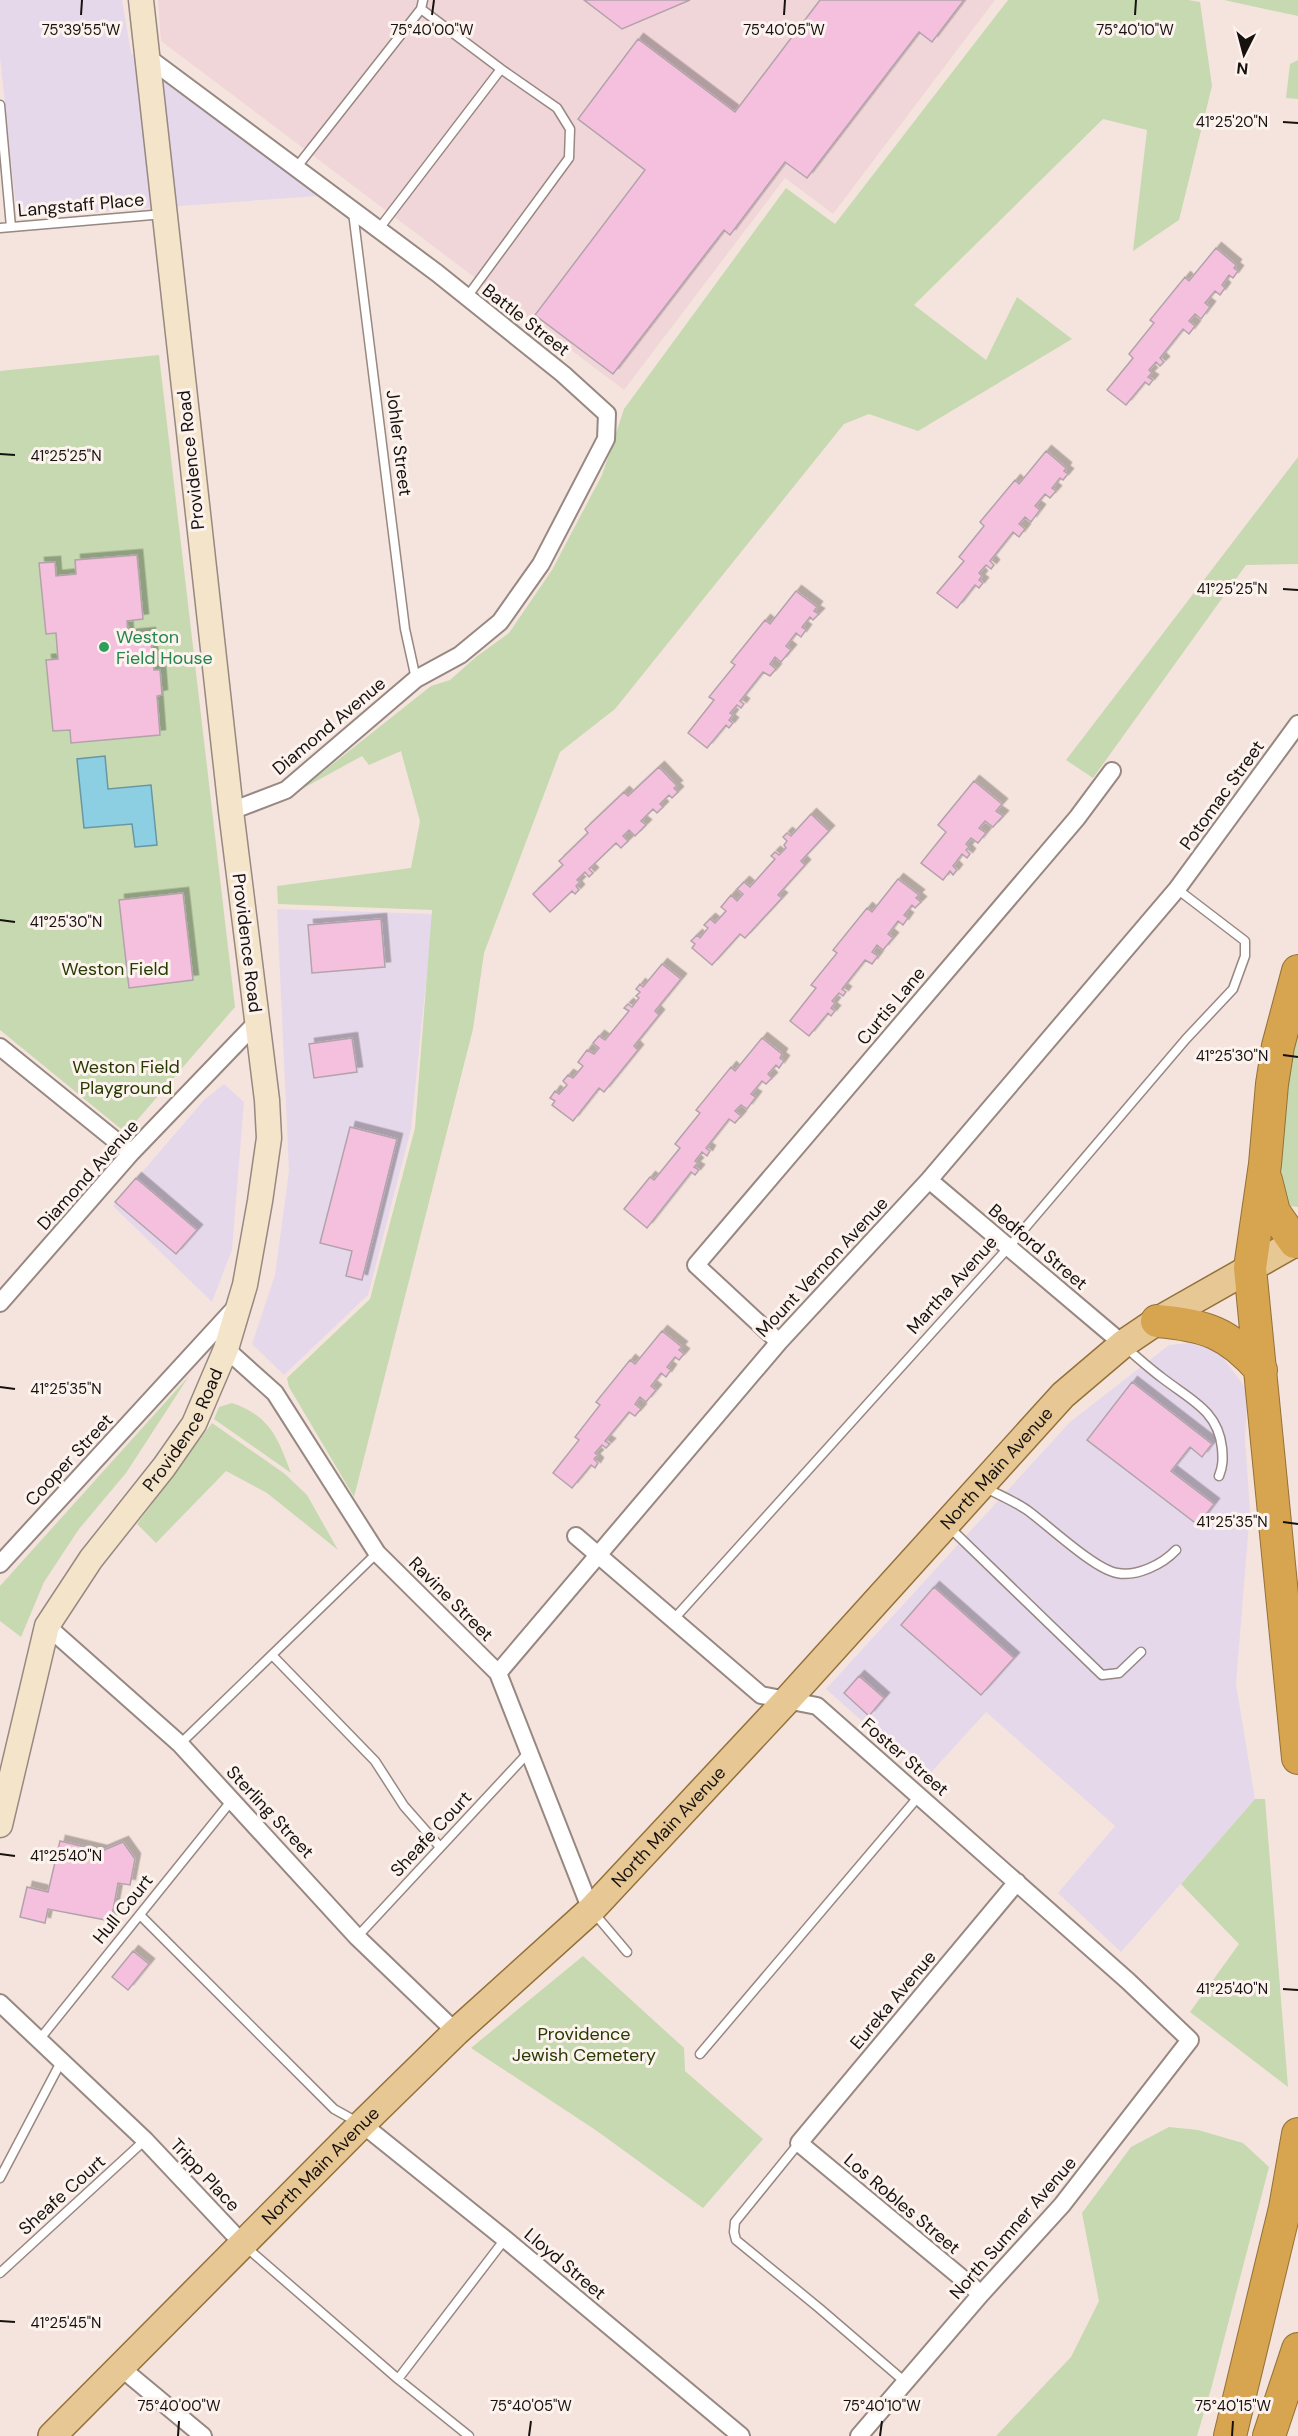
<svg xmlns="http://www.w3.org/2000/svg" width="1298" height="2436" font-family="'DM Sans',sans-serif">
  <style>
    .commercial { fill: #e6d8eb }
    .industrial { fill: #f1d6d9 }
    .green { fill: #c6d9b0 }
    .water { fill: #8ccee2; stroke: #6996a3; stroke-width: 1.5 }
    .building { fill: #f5c0dd; stroke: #b2a3aa; stroke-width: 1.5; filter: url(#shadow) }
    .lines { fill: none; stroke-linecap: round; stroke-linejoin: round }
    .lane-casing { stroke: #978882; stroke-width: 11 }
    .street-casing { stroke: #978882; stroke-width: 20 }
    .secondary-casing { stroke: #978882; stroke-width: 27 }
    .primary-casing { stroke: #947139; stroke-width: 30 }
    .highway-casing { stroke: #947139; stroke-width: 34 }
    .lane { stroke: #fff; stroke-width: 8 }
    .street { stroke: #fff; stroke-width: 16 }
    .secondary { stroke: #f3e4ca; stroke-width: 24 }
    .primary { stroke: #e7c895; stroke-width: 27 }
    .highway { stroke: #d7a44f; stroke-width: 32 }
    .ticks { fill: none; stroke: #171210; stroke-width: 2 }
    .leisure-dot { fill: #2e9e5b; stroke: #fdf3ee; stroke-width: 2 }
    .labels { text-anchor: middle; stroke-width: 6; stroke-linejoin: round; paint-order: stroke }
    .street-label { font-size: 18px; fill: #171210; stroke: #fdf3ee }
    .leisure-label { font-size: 18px; fill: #27864d; stroke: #fdf3ee; text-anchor: start }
    .park-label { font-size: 18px; fill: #263a01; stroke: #fdf3ee }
    .ticks-label { font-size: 15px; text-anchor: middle; fill: #171210; stroke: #fdf3ee; stroke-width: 6; stroke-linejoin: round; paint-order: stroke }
  </style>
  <defs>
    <filter id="shadow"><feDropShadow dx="5.5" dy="-5.5" stdDeviation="0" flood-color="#0004"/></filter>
  </defs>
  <rect width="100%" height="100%" fill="#f5e4dd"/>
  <path class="commercial" d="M0 0H122L131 53 317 196 17 218 0 57Z
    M277 909 433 914 411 1129 368 1295 284 1375 252 1344 275 1275 289 1171Z
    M224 1084 244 1102 232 1250 212 1302 113 1206 204 1100Z
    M1189 1343 1217 1350 1248 1391 1245 1438 1250 1511 1236 1684 1255 1799 1121 1952 1058 1893 1115 1826 986 1712 926 1778 826 1689 1070 1422 1169 1345Z"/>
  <path class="industrial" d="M158 0H995L833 214 785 178 624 390 161 41Z"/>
  <path class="green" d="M1008 0H1188L1200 2 1212 86 1179 220 1133 251 1147 130 1103 119 914 305 986 360 1017 297 1072 339 918 431 869 414 844 424 615 709 560 752 484 953 473 1029 354 1497 289 1387 287 1378 370 1299 415 1128 432 910 278 904 277 886 411 868 420 821 401 751 369 765 362 756 300 790 431 686 450 680 476 657 509 633 552 570 602 475 624 409 786 188 835 224Z
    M1224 0H1298V16Z
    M1298 60V99L1286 98 1290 64Z
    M159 355 235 1007 126 1133 0 1030V371Z
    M1298 457V564L1246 565 1093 778 1066 760Z
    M1298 1019V1207L1289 1206 1279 1189V1157L1286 1081Z
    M189 1376 126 1473 79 1529 44 1582 21 1637 0 1621V1586Z
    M232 1403C270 1416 278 1438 291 1473L214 1419 219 1407Z
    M212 1423 285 1474 307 1495 338 1550 267 1493 226 1471 156 1543 137 1524Z
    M1255 1799H1265L1288 2087 1190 2012 1239 1944 1181 1884Z
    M583 1956 684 2048 685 2071 763 2139 703 2208 597 2131 471 2048Z
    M1169 2127 1198 2130 1243 2143 1269 2167 1211 2389 1197 2436H996L1071 2357 1099 2301 1082 2213 1131 2147Z"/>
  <path class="water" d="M105 756 108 789 151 785 157 845 135 847 132 824 84 828 77 759Z"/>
  <path class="building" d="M584 0H690L622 29Z
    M820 0H964L932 42 919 32 807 178 785 162 730 235 724 230 613 374 535 315 645 170 578 119 638 39 735 112Z
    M1216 248 1236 265 1234 268 1238 271 1233 278 1229 275 1222 285 1225 288 1220 295 1215 291 1205 303 1210 307 1201 319 1195 314 1189 321 1195 326 1189 334 1183 329 1160 358 1164 362 1160 366 1156 362 1149 370 1152 373 1148 377 1153 380 1149 385 1145 382 1126 405 1107 390 1133 358 1129 354 1154 323 1150 320 1185 277 1189 281Z
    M1046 451 1066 468 1064 471 1068 474 1063 480 1060 478 1052 488 1056 491 1050 498 1045 494 1035 506 1040 510 1031 522 1025 517 1019 524 1025 529 1019 537 1013 532 990 561 994 565 991 569 986 565 979 573 982 576 979 580 983 583 979 588 975 585 957 608 937 593 964 561 959 557 984 526 980 522 1015 480 1019 484Z
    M137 555 143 619 127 621 128 635 150 633 154 670H160L162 695 157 696 160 735 71 743 70 730 53 731 46 660 58 659 56 633 46 634 39 563 55 562 56 576 76 574 75 560Z
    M796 591 817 607 814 611 819 614 813 620 810 617 802 627 806 630 801 637 796 633 786 646 791 650 781 662 775 657 770 664 776 669 770 676 763 672 740 701 744 704 741 708 737 705 730 713 733 715 729 720 733 723 729 728 726 725 707 748 688 733 714 700 709 697 735 665 731 662 765 620 770 624Z
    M659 767 677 786 674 788 678 792 672 798 669 795 660 804 663 807 657 813 653 809 641 821 646 825 635 836 629 830 623 836 628 841 621 848 616 843 589 869 593 873 589 877 585 872 577 880 580 882 576 886 579 890 575 894 572 891 550 912 533 894 563 865 559 861 588 833 585 829 624 792 628 796Z
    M974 781 1002 804 996 811 1003 816 993 827 985 821 979 828 986 833 978 843 971 838 966 844 969 847 966 850 970 854 967 858 962 854 953 866 957 870 953 875 950 871 943 880 921 863 946 832 938 825Z
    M811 814 829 831 801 861 805 865 778 895 782 898 745 938 740 934 712 965 692 948 695 944 691 941 697 935 700 938 708 928 704 925 710 919 715 923 726 911 721 907 731 895 737 901 743 894 737 889 744 882 750 887 775 859 771 856 775 852 779 855 786 848 784 845 787 841 783 837 787 833 791 836Z
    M898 879 919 895 916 898 921 902 915 908 912 905 904 915 908 918 903 925 898 921 888 934 893 938 883 950 877 945 872 952 878 956 872 964 865 960 842 989 846 992 843 996 839 993 832 1001 835 1003 831 1008 835 1011 831 1016 828 1013 809 1036 790 1021 816 988 811 985 837 953 833 950 867 908 872 912Z
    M183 893 193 980 129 988 119 900Z
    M381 919 385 967 312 973 308 925Z
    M662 964 681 979 655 1011 659 1015 634 1046 638 1050 604 1092 599 1088 573 1121 552 1105 555 1101 550 1098 555 1091 559 1094 567 1085 563 1081 568 1075 573 1078 583 1066 578 1062 587 1050 594 1054 599 1048 593 1043 599 1036 605 1040 629 1011 624 1008 628 1004 632 1007 639 998 636 996 640 992 636 989 640 984 643 987Z
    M352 1038 357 1072 314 1078 309 1044Z
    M762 1038 782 1054 780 1058 784 1061 779 1068 776 1065 768 1074 772 1078 766 1084 762 1081 751 1094 756 1097 747 1109 741 1105 735 1111 741 1116 735 1123 729 1119 706 1148 710 1151 707 1156 702 1152 695 1161 698 1163 694 1167 699 1170 695 1175 691 1172 647 1228 624 1209 650 1177 654 1180 680 1148 675 1144 700 1113 696 1110 731 1067 735 1071Z
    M350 1127 397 1139 362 1280 346 1276 352 1251 320 1243Z
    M136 1178 197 1230 176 1254 115 1202Z
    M662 1331 682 1347 679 1350 684 1354 679 1360 675 1357 667 1367 671 1370 666 1377 661 1373 651 1386 656 1390 646 1402 640 1397 635 1404 641 1409 635 1416 629 1412 605 1441 610 1444 606 1448 602 1445 595 1453 598 1455 594 1459 598 1463 595 1468 591 1465 572 1488 553 1473 579 1440 575 1437 600 1405 596 1402 630 1360 635 1364Z
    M1132 1382 1212 1444 1202 1457 1190 1447 1171 1471 1214 1504 1198 1525 1087 1440Z
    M934 1587 1014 1658 981 1695 901 1625Z
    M859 1676 884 1698 869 1716 844 1693Z
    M60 1841 102 1851 123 1842 135 1859 130 1885 118 1883 111 1921 48 1909 45 1923 20 1917 27 1887 48 1892Z
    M133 1951 149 1964 128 1990 112 1977Z"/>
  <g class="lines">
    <defs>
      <path id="lane" d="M421 9 501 69
        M0 105 11 227
        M296 168 421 9 423 0
        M353 212 405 629 416 679
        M0 228 164 214
        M378 230 501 69 557 108 570 129 569 158 467 297
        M1125 1347C1137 1357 1149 1368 1161 1377 1189 1399 1218 1410 1222 1448 1223 1459 1223 1466 1219 1476
        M986 1488C999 1495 1014 1501 1027 1510 1048 1525 1094 1569 1117 1573 1137 1577 1163 1564 1176 1550
        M948 1526 1102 1675 1119 1673 1141 1652
        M673 1620 1008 1248 1186 1039 1233 989 1245 956V941L1177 889
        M272 1655 375 1761 404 1806 440 1847
        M180 1744 377 1553
        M594 1913 627 1952
        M140 1915 334 2109 359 2123
        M357 1937 528 1753
        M39 2040 232 1800
        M700 2054 919 1796
        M799 2143 735 2222 734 2232 736 2240 819 2308 904 2381
        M0 2178 62 2060
        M246 2247 398 2379 469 2436
        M0 2273 145 2140
        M398 2379 505 2239"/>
      <path id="street" d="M146 56 437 273 563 374 607 414 606 439 541 564 500 622 460 655 416 679 286 790 231 811
        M0 1047 131 1153
        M929 1180 1123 1344
        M0 1303 131 1153 257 1022
        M779 1342 696 1265 1077 818 1112 771
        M226 1349 275 1393 377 1553 498 1673 591 1910
        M576 1536 761 1695 817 1706 1128 1981 1190 2040 1062 2205 981 2294 859 2436
        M0 1564 235 1308
        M47 1626 180 1744 357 1937 456 2032
        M498 1673 779 1342 929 1180 1177 889 1298 724
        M0 2003 145 2140 243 2244
        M362 2124 505 2239 741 2436
        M981 2294 799 2143 1017 1882
        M120 2367 203 2436"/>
      <g id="secondary">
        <path id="s1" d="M0 1825 47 1626 91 1559 164 1467 194 1424 226 1349 245 1285 260 1201 269 1138 267 1100 231 811 141 0"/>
      </g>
      <g id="primary">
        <path id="s2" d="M52 2436 362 2124 456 2032 591 1910 788 1699 1063 1395 1123 1344 1157 1321 1298 1241"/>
      </g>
      <path id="highway" d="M1298 971 1278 1046 1272 1084 1265 1164 1250 1268 1298 1758
        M1266 1180 1274 1212 1295 1242
        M1157 1321C1205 1325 1229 1333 1261 1370
        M1230 2436 1285 2208 1298 2134
        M1269 2436 1298 2349"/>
    </defs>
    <use href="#lane" class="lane-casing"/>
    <use href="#street" class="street-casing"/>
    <use href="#secondary" class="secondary-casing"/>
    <use href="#primary" class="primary-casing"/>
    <use href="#highway" class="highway-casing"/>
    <use href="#lane" class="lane"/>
    <use href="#street" class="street"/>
    <use href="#secondary" class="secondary"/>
    <use href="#primary" class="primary"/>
    <use href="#highway" class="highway"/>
  </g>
  <path class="ticks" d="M81 15 82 0M432 15 434 0M784 15 785 0M1135 15 1136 0M1283 122 1298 123M0 454 15 455M1283 589 1298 590M0 920 15 922M1283 1055 1298 1057M0 1387 15 1389M1283 1522 1298 1524M0 1854 15 1856M1283 1989 1298 1990M0 2321 15 2322M178 2436 179 2421M529 2436 531 2421M880 2436 882 2421M1232 2436 1233 2421"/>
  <circle class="leisure-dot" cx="104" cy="647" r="6"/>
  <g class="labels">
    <g class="street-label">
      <text transform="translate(81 205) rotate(-5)" y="6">Langstaff Place</text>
      <text transform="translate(526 320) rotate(38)" y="6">Battle Street</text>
      <text transform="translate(399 443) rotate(83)" y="6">Johler Street</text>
      <text transform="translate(191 460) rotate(-96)" y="6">Providence Road</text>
      <text transform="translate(329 726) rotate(-40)" y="6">Diamond Avenue</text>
      <text transform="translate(1222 795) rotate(-54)" y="6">Potomac Street</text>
      <text transform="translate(247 943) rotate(83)" y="6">Providence Road</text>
      <text transform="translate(891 1006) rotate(-50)" y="6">Curtis Lane</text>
      <text transform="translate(88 1175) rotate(-48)" y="6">Diamond Avenue</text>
      <text transform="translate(1038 1247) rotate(40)" y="6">Bedford Street</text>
      <text transform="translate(822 1267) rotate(-47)" y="6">Mount Vernon Avenue</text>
      <text transform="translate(952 1285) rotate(-48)" y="6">Martha Avenue</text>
      <text dy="6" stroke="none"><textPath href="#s1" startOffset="444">Providence Road</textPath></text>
      <text transform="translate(69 1460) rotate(-47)" y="6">Cooper Street</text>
      <text dy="6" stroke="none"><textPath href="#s2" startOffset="1353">North Main Avenue</textPath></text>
      <text transform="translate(451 1599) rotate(45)" y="6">Ravine Street</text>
      <text transform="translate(905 1757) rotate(41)" y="6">Foster Street</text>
      <text transform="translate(270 1812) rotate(47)" y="6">Sterling Street</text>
      <text dy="6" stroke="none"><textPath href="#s2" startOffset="867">North Main Avenue</textPath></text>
      <text transform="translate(431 1834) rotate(-47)" y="6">Sheafe Court</text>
      <text transform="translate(123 1909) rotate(-51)" y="6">Hull Court</text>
      <text transform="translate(893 2000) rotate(-50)" y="6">Eureka Avenue</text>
      <text dy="6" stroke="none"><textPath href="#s2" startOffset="381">North Main Avenue</textPath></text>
      <text transform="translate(205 2175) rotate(47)" y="6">Tripp Place</text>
      <text transform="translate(62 2195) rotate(-42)" y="6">Sheafe Court</text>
      <text transform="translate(902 2204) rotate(40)" y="6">Los Robles Street</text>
      <text transform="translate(1013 2228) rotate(-49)" y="6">North Sumner Avenue</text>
      <text transform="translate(565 2264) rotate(40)" y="6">Lloyd Street</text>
    </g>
    <g class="leisure-label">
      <text x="116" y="643">Weston<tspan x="116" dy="21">Field House</tspan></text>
    </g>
    <g class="park-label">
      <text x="115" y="975">Weston Field</text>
      <text x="126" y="1073">Weston Field<tspan x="126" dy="21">Playground</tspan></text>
      <text x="584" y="2040">Providence<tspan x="584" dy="21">Jewish Cemetery</tspan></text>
    </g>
  </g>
  <g class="ticks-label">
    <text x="81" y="35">75°39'55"W</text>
    <text x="432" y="35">75°40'00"W</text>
    <text x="784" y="35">75°40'05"W</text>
    <text x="1135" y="35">75°40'10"W</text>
    <text x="1232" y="127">41°25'20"N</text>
    <text x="66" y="461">41°25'25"N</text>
    <text x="1232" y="594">41°25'25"N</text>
    <text x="66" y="927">41°25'30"N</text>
    <text x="1232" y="1061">41°25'30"N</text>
    <text x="66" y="1394">41°25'35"N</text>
    <text x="1232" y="1527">41°25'35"N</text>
    <text x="66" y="1861">41°25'40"N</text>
    <text x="1232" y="1994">41°25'40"N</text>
    <text x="66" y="2328">41°25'45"N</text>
    <text x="179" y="2411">75°40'00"W</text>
    <text x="531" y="2411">75°40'05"W</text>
    <text x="882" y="2411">75°40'10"W</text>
    <text x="1233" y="2411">75°40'15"W</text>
  </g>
  <g transform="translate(1244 54) rotate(186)" stroke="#fdf3ee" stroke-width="4.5" paint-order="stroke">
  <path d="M0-4.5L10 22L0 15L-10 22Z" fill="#171210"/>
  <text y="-9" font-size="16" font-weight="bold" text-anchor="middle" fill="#171210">N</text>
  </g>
</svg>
